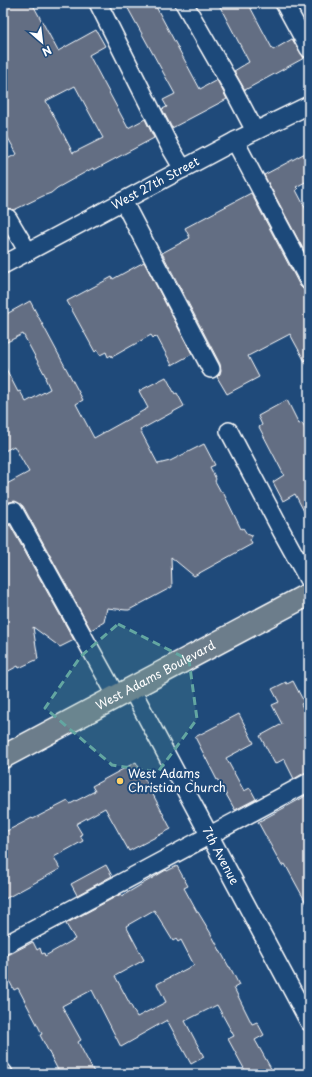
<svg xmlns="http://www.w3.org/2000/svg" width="312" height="1077" font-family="'Playpen Sans',sans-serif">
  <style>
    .building { fill: #636e83; stroke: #fff; fill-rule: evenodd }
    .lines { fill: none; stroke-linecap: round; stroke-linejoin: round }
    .minor-casing { stroke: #fff; stroke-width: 20 }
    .major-casing { stroke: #fff; stroke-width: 25 }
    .minor { stroke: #1f4a7a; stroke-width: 17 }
    .major { stroke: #6c7d8b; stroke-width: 22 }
    .marked { fill: #63a6a1; fill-opacity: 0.2; stroke: #63a6a1; stroke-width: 3; stroke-dasharray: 8 5; stroke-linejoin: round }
    .poi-dot { fill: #ffd166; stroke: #1f4a7a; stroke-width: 1.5 }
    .labels { text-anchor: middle; stroke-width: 4; stroke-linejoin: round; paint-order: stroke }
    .street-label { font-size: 12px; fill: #fff; stroke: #1f4a7a }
    .poi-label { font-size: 12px; fill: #fff; stroke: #1f4a7a; text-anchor: start }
  </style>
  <rect width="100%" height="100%" fill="#1f4a7a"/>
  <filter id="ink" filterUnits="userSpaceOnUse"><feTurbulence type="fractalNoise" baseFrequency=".025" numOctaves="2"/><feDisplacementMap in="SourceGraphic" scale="8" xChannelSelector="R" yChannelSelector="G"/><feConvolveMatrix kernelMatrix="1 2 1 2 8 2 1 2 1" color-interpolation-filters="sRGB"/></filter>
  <g filter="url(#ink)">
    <path class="building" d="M3 3H32L58 51 96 30 105 46 89 55 128 128 145 119 154 138 94 170 93 168 57 188 51 193 43 196 14 210 8 208 3 209V161L17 154 3 129ZM75 86 103 138 73 153 46 101Z
      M125 3H154L200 89 217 80 227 99 172 128 162 109 167 107 163 100 175 94Z
      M218 3H248L273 50 292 39 304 58 245 90 234 71 249 62Z
      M309 151V180L296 187 298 189 296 190 309 215V260L264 175Z
      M251 193 300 286 304 290 309 291V369L290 334 248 356 259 377 227 394 217 377 220 374 221 370 220 364 162 253 190 238 185 228Z
      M144 262 192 354 172 365 157 337H156L155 336 153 338 151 335 112 357 111 355 108 357 106 352 100 355 97 350 95 352 67 301 112 277 113 279Z
      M30 301 83 400 76 404 94 438 148 408 139 391 166 377 175 394 177 393 184 406 140 430 158 464 170 461 204 444 215 465 210 467 216 479 215 481 221 492H223L241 529 243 528 247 534 252 536 250 540 252 544 194 576 171 557 172 587 129 610H126L107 608 104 622 91 630 23 506 19 503 15 501 9 502 3 506V486L29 472 14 446 3 452V363L18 392 20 391 26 402 50 389 45 378 46 377 23 334 3 344V316Z
      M287 400 299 424 302 423 309 436V521L295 494 283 501 273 482 284 475 259 427 262 425 258 416Z
      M10 525 74 640 60 647 33 627 38 659 19 668 18 666 3 674V527Z
      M293 681 304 702 301 704 309 719V772L304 773 294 779 284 759 275 764 260 736 282 724 272 705 279 702 272 689 286 682 287 684Z
      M239 714 254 743 226 758 244 791 250 788 256 799 235 810 218 780H217L195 737Z
      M136 762 171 829 129 851 105 808 76 824 82 834 80 835 83 841 54 857 60 869 3 900V833L32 818 33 819 68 801 70 804 95 791 92 786Z
      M309 793V908L285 864 282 866 258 822 304 797V796Z
      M106 865 112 876 77 895 71 884Z
      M177 866 188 886 184 888 197 912H198L210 932 229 967H230L239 985 234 988 252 1024 257 1022 264 1035 255 1040 274 1074H247L228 1039 234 1036 217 1005 185 1021 204 1057 191 1064 167 1020 137 1037V1038L121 1047 92 990 62 1006 81 1040 78 1042 95 1074H60L40 1035 42 1034 38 1026 18 988 14 990 3 969V956L8 955 33 942 37 950 40 948 42 954 44 953 45 956 75 939 66 924 69 922 121 894 122 896 166 870 167 871ZM154 910 173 941 176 939 178 942 181 940 194 965 157 984 166 1002 137 1017 115 976 144 960 126 926Z"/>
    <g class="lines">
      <defs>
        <g id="minor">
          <path d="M98 3 170 147 183 169"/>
          <path d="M184 3 232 87 255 131"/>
          <path d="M284 3 309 49"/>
          <path d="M235 141 309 281"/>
          <path d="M123 201 211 369"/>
          <path d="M8 218 28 252"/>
          <path id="s1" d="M3 265 235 141 309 105"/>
          <path d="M229 431 282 532 309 581"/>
          <path d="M3 517 14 511 117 697"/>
          <path id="s2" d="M132 690 309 1022"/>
          <path d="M3 946 309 782"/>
          <path d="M3 1072 4 1074"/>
        </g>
        <g id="major">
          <path id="s3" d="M3 757 309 594"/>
        </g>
      </defs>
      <use href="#minor" class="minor-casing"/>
      <use href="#major" class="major-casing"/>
      <use href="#minor" class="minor"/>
      <use href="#major" class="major"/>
    </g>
  </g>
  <path class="marked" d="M118 624 189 660 197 719 158 772 112 765 45 708 81 656Z"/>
  <circle class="poi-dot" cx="120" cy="781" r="4"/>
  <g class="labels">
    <g class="street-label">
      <text dy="4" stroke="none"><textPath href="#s1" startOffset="173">West 27th Street</textPath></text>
      <text dy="4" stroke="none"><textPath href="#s3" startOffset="173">West Adams Boulevard</textPath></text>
      <text dy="4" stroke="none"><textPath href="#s2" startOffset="188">7th Avenue</textPath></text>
    </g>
    <g class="poi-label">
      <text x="128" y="778">West Adams<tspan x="128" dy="14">Christian Church</tspan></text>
    </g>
  </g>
  <rect width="312" height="1077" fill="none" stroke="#1f4a7a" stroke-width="16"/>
  <rect x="8" y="8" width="296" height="1061" fill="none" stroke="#fff" stroke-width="1.5" filter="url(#ink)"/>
  <g transform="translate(42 42) rotate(152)" stroke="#1f4a7a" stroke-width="3" paint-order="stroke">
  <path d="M0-3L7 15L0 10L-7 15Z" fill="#ffffff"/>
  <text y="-6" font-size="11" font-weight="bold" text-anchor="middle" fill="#ffffff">N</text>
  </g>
</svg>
